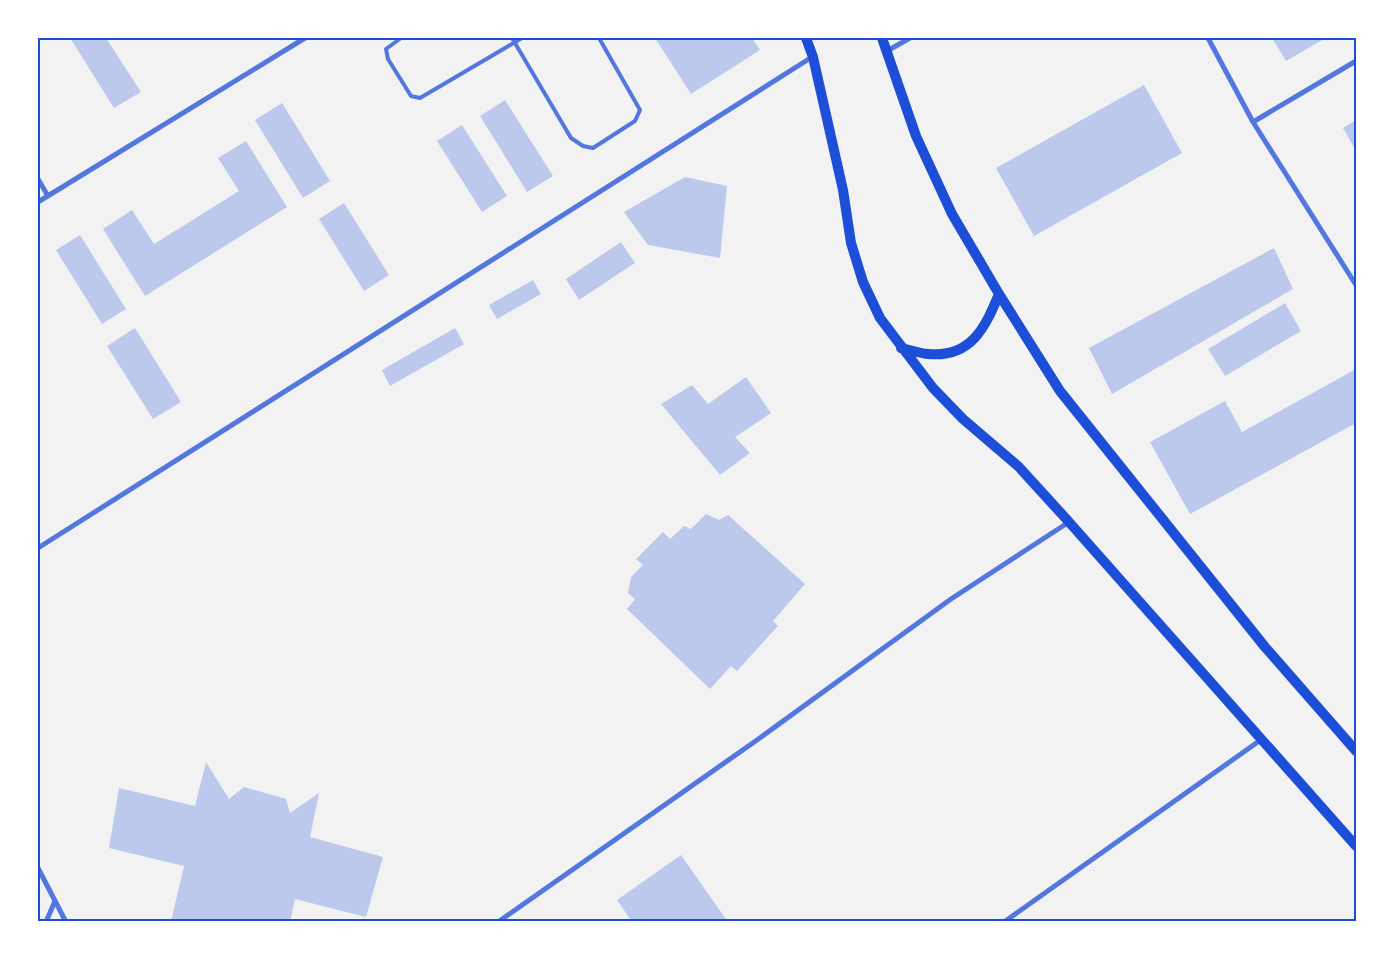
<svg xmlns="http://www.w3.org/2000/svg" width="1394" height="959" font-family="'DM Sans',sans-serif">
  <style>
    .building { fill: #bdc9ec }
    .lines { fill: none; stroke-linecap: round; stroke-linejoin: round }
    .service { stroke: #5277de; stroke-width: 4 }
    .minor { stroke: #5277de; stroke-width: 5 }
    .secondary { stroke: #1d4ed8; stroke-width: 10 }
    .neatline { fill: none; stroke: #1d4ed8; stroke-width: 2 }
  </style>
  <rect width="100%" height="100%" fill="#f2f2f2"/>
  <path class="building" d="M70 38H106L141 92 114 108Z
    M655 38H752L760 50 691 94Z
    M1272 38H1326L1286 61Z
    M1144 85 1182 153 1034 236 996 168Z
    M505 100 553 176 527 192 480 116Z
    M282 103 330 181 303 198 255 120Z
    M1356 120V151L1343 128Z
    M462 125 507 196 482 212 437 141Z
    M246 141 287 207 145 296 103 229 132 210 154 244 239 191 218 158Z
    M685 177 727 186 720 258 648 245 624 212Z
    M344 203 389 275 364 291 319 219Z
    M80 235 126 309 102 324 56 250Z
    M621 242 635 263 579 300 566 279Z
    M1274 248 1293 289 1112 394 1089 348Z
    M533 280 541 294 497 319 489 305Z
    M1285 303 1301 331 1225 376 1208 349Z
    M135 328 181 402 153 419 107 346Z
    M455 328 464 344 390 386 382 370Z
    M1356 369V423L1190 514 1150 442 1225 401 1242 432Z
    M746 377 771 413 735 437 750 453 720 475 661 404 692 385 708 404Z
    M706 514 719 520 728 515 805 584 773 621 778 626 737 671 731 666 710 689 627 609 635 599 628 593 631 577 643 565 636 559 663 532 670 539 684 526 691 529Z
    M206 762 229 799 244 787 286 799 290 813 319 793 310 837 383 857 366 917 295 899 290 922H171L184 866 109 848 119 788 195 806Z
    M681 855 728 922H632L617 900Z"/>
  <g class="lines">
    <path class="service" d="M401 38 386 49 388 59 411 96 420 98 522 38
      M512 38 571 138 583 146 593 148 635 121 640 110 599 38"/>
    <path class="minor" d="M1208 38 1253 122 1356 285
      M887 51 910 38
      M1253 122 1356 61
      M38 179 48 196
      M38 202 305 38
      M38 548 812 57
      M38 868 66 922
      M46 922 55 901
      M498 922 757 740 951 599 1069 522
      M1004 922 1262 739"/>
    <path class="secondary" d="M806 38 813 57 843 190 851 243 863 282 880 318 933 388 963 419 1019 467 1069 522 1356 846
      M882 38 916 136 952 214 999 294 1060 391 1265 647 1356 751
      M901 348C910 350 919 353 928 354 971 358 985 328 999 294"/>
  </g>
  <rect width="1394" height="959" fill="none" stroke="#ffffff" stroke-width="78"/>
  <rect x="39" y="39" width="1316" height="881" class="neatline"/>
</svg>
